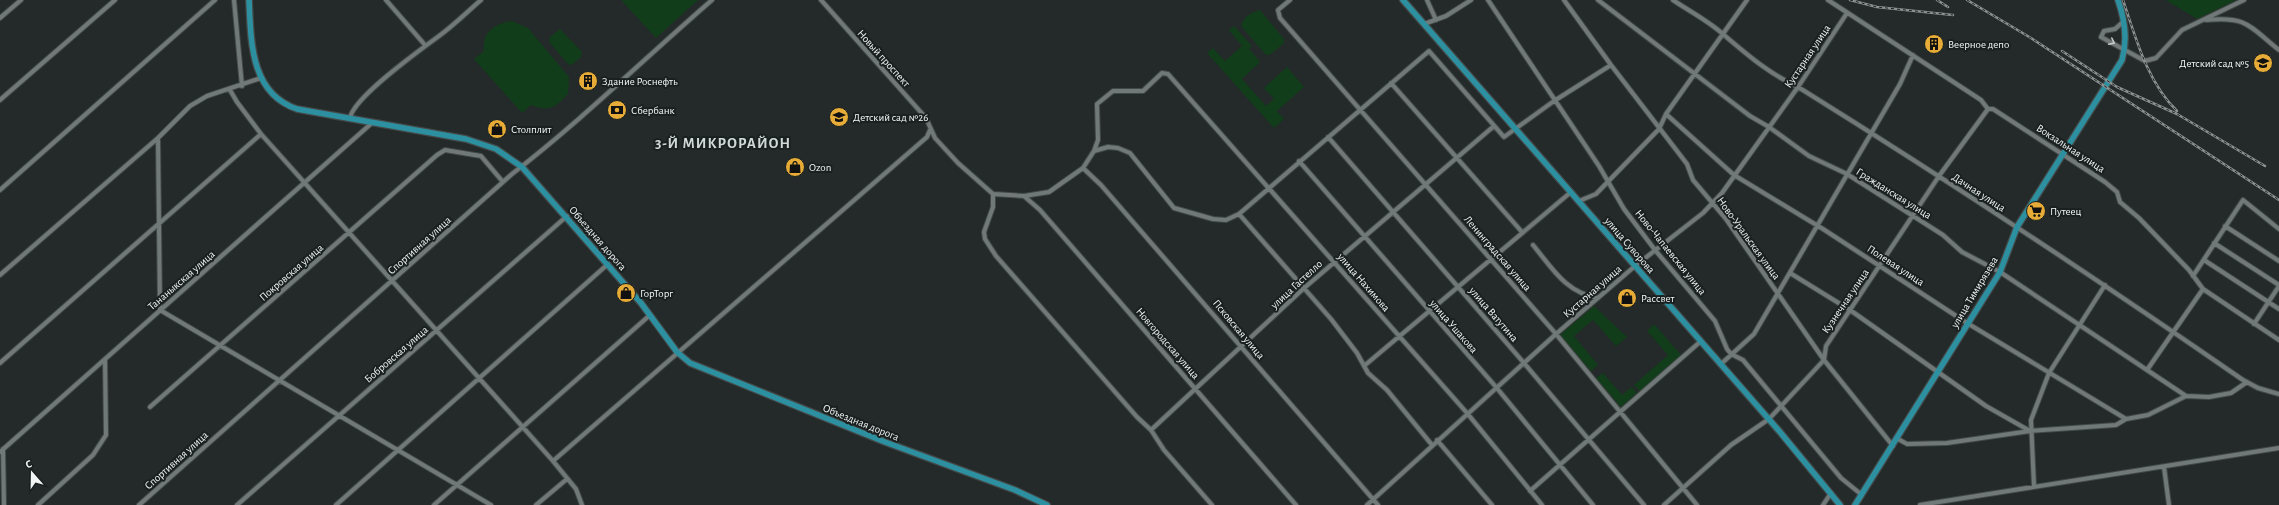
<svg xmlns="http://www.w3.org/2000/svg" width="2279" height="505" font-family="'Alegreya Sans',sans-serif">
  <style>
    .green { fill: #123d1b }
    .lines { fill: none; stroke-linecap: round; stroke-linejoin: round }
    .minor-casing { stroke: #434948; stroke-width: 6 }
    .major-casing { stroke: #434948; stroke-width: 8 }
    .minor { stroke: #717978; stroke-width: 4 }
    .major { stroke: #2d90a0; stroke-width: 5.5 }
    .rail-casing { stroke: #8b9190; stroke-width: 2.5 }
    .rail { stroke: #1a2020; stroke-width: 1; stroke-dasharray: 3; stroke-linecap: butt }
    .oneway { stroke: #c4cac9 }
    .labels { text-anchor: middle; stroke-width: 4; stroke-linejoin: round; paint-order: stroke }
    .poi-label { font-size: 11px; fill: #f1f6f5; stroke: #1a2020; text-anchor: start }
    .street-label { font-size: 11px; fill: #f1f6f5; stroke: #1a2020 }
    .district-label { font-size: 15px; font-weight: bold; letter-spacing: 1px; fill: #d0d9d8; stroke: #1a2020 }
  </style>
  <rect width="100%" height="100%" fill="#232a29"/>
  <path class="green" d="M623 0H698L656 38 622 1Z
    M2166 0H2236L2197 19Z
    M1260 10 1284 39V43L1271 54 1266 55 1241 26C1243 17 1252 12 1260 10Z
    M512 21 528 28 569 77 568 94C555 108 549 112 531 105L522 113 474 59 484 51C482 32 494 24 512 21Z
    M1234 26 1252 46 1249 49 1260 62 1242 79 1266 106 1274 99 1264 88 1287 67 1304 87 1277 111 1284 119 1274 128 1207 53 1213 48 1225 61 1242 46 1229 30Z
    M560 29 582 52 581 57 573 64 569 65 549 42 550 37Z
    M1594 306 1627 337 1616 346 1593 320 1574 336 1598 365 1591 371 1560 335Z
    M1654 324 1681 355 1640 391 1634 385 1668 355 1647 331Z
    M1603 373 1622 395 1632 387 1637 393 1621 407 1596 378Z"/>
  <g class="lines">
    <defs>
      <path id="minor" d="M234 0 242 86
        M386 0 425 45
        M821 0 926 118 935 138 958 163 993 194 1024 196 1049 192 1083 168 1094 151 1098 140 1097 104 1113 91H1143L1162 73 1168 74 1467 413 1542 505
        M1290 0 1278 10 1280 18 1556 334 1697 505
        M1427 0 1436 20
        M1488 0 1599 166 1624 209 1655 250 1715 321 1727 349 1731 354 1743 360 1841 478 1862 495
        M1564 0 1611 65 1687 164 1693 180 1726 219 1824 360 1893 446
        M1598 0 1750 116 1769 127 1809 156 1847 174 1943 235 1962 252 2000 272 2186 396
        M1673 0C1689 11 1709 21 1724 35 1749 56 1768 73 1798 87 1949 181 2097 279 2243 380L2258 388 2279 394
        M1828 0 1981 100 1988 109H1993L2105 182 2117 192 2120 202 2139 218 2189 270 2203 289 2279 340
        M0 18 21 0
        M2206 20C2247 16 2249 26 2279 50
        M2124 21 2115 29 2104 31 2101 37 2145 61 2156 58 2182 30 2244 0
        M1424 24 1446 16 1471 0
        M1391 83 1522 232
        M230 90 237 102 261 134 553 461 576 489 582 505
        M0 100 115 0
        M1666 114 1734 175 1823 229 1967 323 2126 419
        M350 118C354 97 420 50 439 36 454 25 467 12 481 0
        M1328 137 1524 363 1644 505
        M158 138 160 310 491 505
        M1094 151 1108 147 1118 148 1130 153 1174 208 1213 219 1226 220 1239 214 1429 51 1504 137 1554 101 1611 65
        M1299 161 1496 387 1593 505
        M1083 168 1101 185 1378 505
        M0 190 215 0
        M993 194V207L984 232 985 239 996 256 1137 417 1151 430 1164 450 1212 505
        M1024 196 1040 210 1296 505
        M1579 201 1596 194 1659 129 1666 114 1747 0
        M1239 214 1331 319 1357 353 1368 373 1387 390 1432 445
        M2225 226 2279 261
        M2214 243 2279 285
        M1533 245C1552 268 1566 293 1598 298
        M2204 260 2279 309
        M1790 273 1850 310 1986 406 2030 431
        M0 275 158 138 190 106 207 96 261 78
        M2193 276 2243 200 2279 229
        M2254 324 2279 286
        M0 363 261 134
        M1721 364 1754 334 1900 84 1913 55
        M1364 366 1571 192
        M2147 370 2203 289
        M150 407 437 155 445 150 481 156 503 182
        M1151 430 1303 289 1494 126
        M1898 439 1907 444 1947 443 2030 431 2116 425 2126 419 2148 415 2186 396 2209 397 2231 393 2247 382
        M1437 440 1492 505
        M3 449 4 505
        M0 452 373 122
        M553 461 927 137 930 130
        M2164 467 2169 505
        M2034 486 2031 420 2049 373 2105 285
        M1530 491 1701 341
        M38 505 93 455 106 435 105 359
        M139 505 512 174C582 120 645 58 712 0
        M237 505 567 216
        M336 505 608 264
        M434 505 650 315
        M536 505 567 479
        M1367 505 1556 334 1635 266 1703 213 1722 193 1798 87 1847 13
        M1664 505 1731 445 1769 419 1824 360 1826 346 1939 176 1988 109
        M1823 505 1831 493
        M1920 505 2279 448"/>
      <path id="major" d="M249 0C251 41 250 93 297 109L466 139 496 149 522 167 641 303 677 352 690 363 885 442 1015 490 1047 505
        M1403 0 1780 432 1840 505
        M1855 505 2000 272 2017 227 2122 60C2128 39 2125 20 2118 0"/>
    </defs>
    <use href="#minor" class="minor-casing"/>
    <use href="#major" class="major-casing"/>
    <use href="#minor" class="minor"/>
    <use href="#major" class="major"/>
    <defs>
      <path id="rail" d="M1850 0 1877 7 1953 15
        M1937 0 1948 7
        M1967 0 2031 38 2279 200
        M2123 0C2136 38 2147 82 2177 111
        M2062 51 2117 87 2177 114 2265 166"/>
    </defs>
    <use href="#rail" class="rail-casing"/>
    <use href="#rail" class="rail"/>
  </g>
  <defs><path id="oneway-chevron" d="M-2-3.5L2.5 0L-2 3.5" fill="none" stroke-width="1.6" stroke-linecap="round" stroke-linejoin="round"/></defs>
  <use class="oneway" href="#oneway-chevron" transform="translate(2112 42) rotate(27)"/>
  <defs>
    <symbol id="building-disc" viewBox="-11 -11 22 22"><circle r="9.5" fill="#e7ac37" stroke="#1a2020"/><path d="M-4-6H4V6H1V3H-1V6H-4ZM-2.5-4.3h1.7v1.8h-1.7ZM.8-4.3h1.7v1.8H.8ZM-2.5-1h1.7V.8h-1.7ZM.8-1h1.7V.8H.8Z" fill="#111"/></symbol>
    <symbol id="school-disc" viewBox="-11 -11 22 22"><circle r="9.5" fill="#e7ac37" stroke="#1a2020"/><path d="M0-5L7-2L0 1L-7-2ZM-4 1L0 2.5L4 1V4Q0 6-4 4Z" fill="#111"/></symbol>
    <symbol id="bank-disc" viewBox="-11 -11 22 22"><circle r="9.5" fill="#e7ac37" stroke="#1a2020"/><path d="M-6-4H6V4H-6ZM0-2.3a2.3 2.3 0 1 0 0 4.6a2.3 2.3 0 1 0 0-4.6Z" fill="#111"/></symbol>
    <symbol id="shop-disc" viewBox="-11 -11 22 22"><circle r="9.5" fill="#e7ac37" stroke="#1a2020"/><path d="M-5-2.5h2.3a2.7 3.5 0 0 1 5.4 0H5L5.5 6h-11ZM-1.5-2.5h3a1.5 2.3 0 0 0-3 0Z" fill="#111"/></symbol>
    <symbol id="supermarket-disc" viewBox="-11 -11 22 22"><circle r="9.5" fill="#e7ac37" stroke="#1a2020"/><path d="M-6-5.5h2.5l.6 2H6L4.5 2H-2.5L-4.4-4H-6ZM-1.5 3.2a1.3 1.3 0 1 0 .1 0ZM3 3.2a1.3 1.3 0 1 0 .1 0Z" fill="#111"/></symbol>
  </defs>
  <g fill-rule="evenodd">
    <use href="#building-disc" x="1923" y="33" width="22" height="22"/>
    <use href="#school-disc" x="2252" y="52" width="22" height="22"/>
    <use href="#building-disc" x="577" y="70" width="22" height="22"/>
    <use href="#bank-disc" x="606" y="99" width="22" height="22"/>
    <use href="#school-disc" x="828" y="106" width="22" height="22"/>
    <use href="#shop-disc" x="486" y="118" width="22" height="22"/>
    <use href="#shop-disc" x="784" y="156" width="22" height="22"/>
    <use href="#supermarket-disc" x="2025" y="200" width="22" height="22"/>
    <use href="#shop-disc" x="615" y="282" width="22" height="22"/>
    <use href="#shop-disc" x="1616" y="287" width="22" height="22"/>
  </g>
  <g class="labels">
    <g class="poi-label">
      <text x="1948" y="48">Веерное депо</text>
      <text x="2249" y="67" text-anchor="end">Детский сад №5</text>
      <text x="602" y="85">Здание Роснефть</text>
      <text x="631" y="114">Сбербанк</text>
      <text x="853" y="121">Детский сад №26</text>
      <text x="511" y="133">Столплит</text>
      <text x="809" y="171">Ozon</text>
      <text x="2050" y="215">Путеец</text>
      <text x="640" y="297">ГорТорг</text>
      <text x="1641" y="302">Рассвет</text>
    </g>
    <g class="street-label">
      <text transform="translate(1807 56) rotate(-56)" y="4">Кустарная улица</text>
      <text transform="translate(884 58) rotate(48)" y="4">Новый проспект</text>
      <text transform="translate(2071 148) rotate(33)" y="4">Вокзальная улица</text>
      <text transform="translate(1979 192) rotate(33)" y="4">Дачная улица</text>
      <text transform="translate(1894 193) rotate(32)" y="4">Гражданская улица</text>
      <text transform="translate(598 238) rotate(49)" y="4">Объездная дорога</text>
      <text transform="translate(1749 238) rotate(54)" y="4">Ново-Уральская улица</text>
      <text transform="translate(419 245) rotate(-42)" y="4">Спортивная улица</text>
      <text transform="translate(1630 245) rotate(49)" y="4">улица Суворова</text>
      <text transform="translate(1671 252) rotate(51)" y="4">Ново-Чапаевская улица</text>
      <text transform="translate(1498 253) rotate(49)" y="4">Ленинградская улица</text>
      <text transform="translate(1896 265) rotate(33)" y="4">Полевая улица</text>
      <text transform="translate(291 272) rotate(-41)" y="4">Покровская улица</text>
      <text transform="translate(181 280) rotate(-41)" y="4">Тананыкская улица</text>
      <text transform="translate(1364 282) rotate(49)" y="4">улица Нахимова</text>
      <text transform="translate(1296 284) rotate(-43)" y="4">улица Гастелло</text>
      <text transform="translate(1592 291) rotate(-41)" y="4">Кустарная улица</text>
      <text transform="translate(1974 292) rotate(-59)" y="4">улица Тимирязева</text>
      <text transform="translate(1845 301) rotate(-56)" y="4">Кузнечная улица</text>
      <text transform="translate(1494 314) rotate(49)" y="4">улица Ватутина</text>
      <text transform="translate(1454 326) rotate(49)" y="4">улица Ушакова</text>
      <text transform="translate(1239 329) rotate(50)" y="4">Псковская улица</text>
      <text transform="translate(1168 343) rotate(49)" y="4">Новгородская улица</text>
      <text transform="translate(396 354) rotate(-41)" y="4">Бобровская улица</text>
      <text transform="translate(861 422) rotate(22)" y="4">Объездная дорога</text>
      <text transform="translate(176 460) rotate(-42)" y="4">Спортивная улица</text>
    </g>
    <g class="district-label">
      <text x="723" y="148">3-Й МИКРОРАЙОН</text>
    </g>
  </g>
  <g transform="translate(32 473) rotate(340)" stroke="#1a2020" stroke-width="3" paint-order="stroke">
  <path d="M0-3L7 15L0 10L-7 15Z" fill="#f1f6f5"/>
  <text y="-6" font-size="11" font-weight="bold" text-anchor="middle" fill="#f1f6f5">С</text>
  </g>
</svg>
